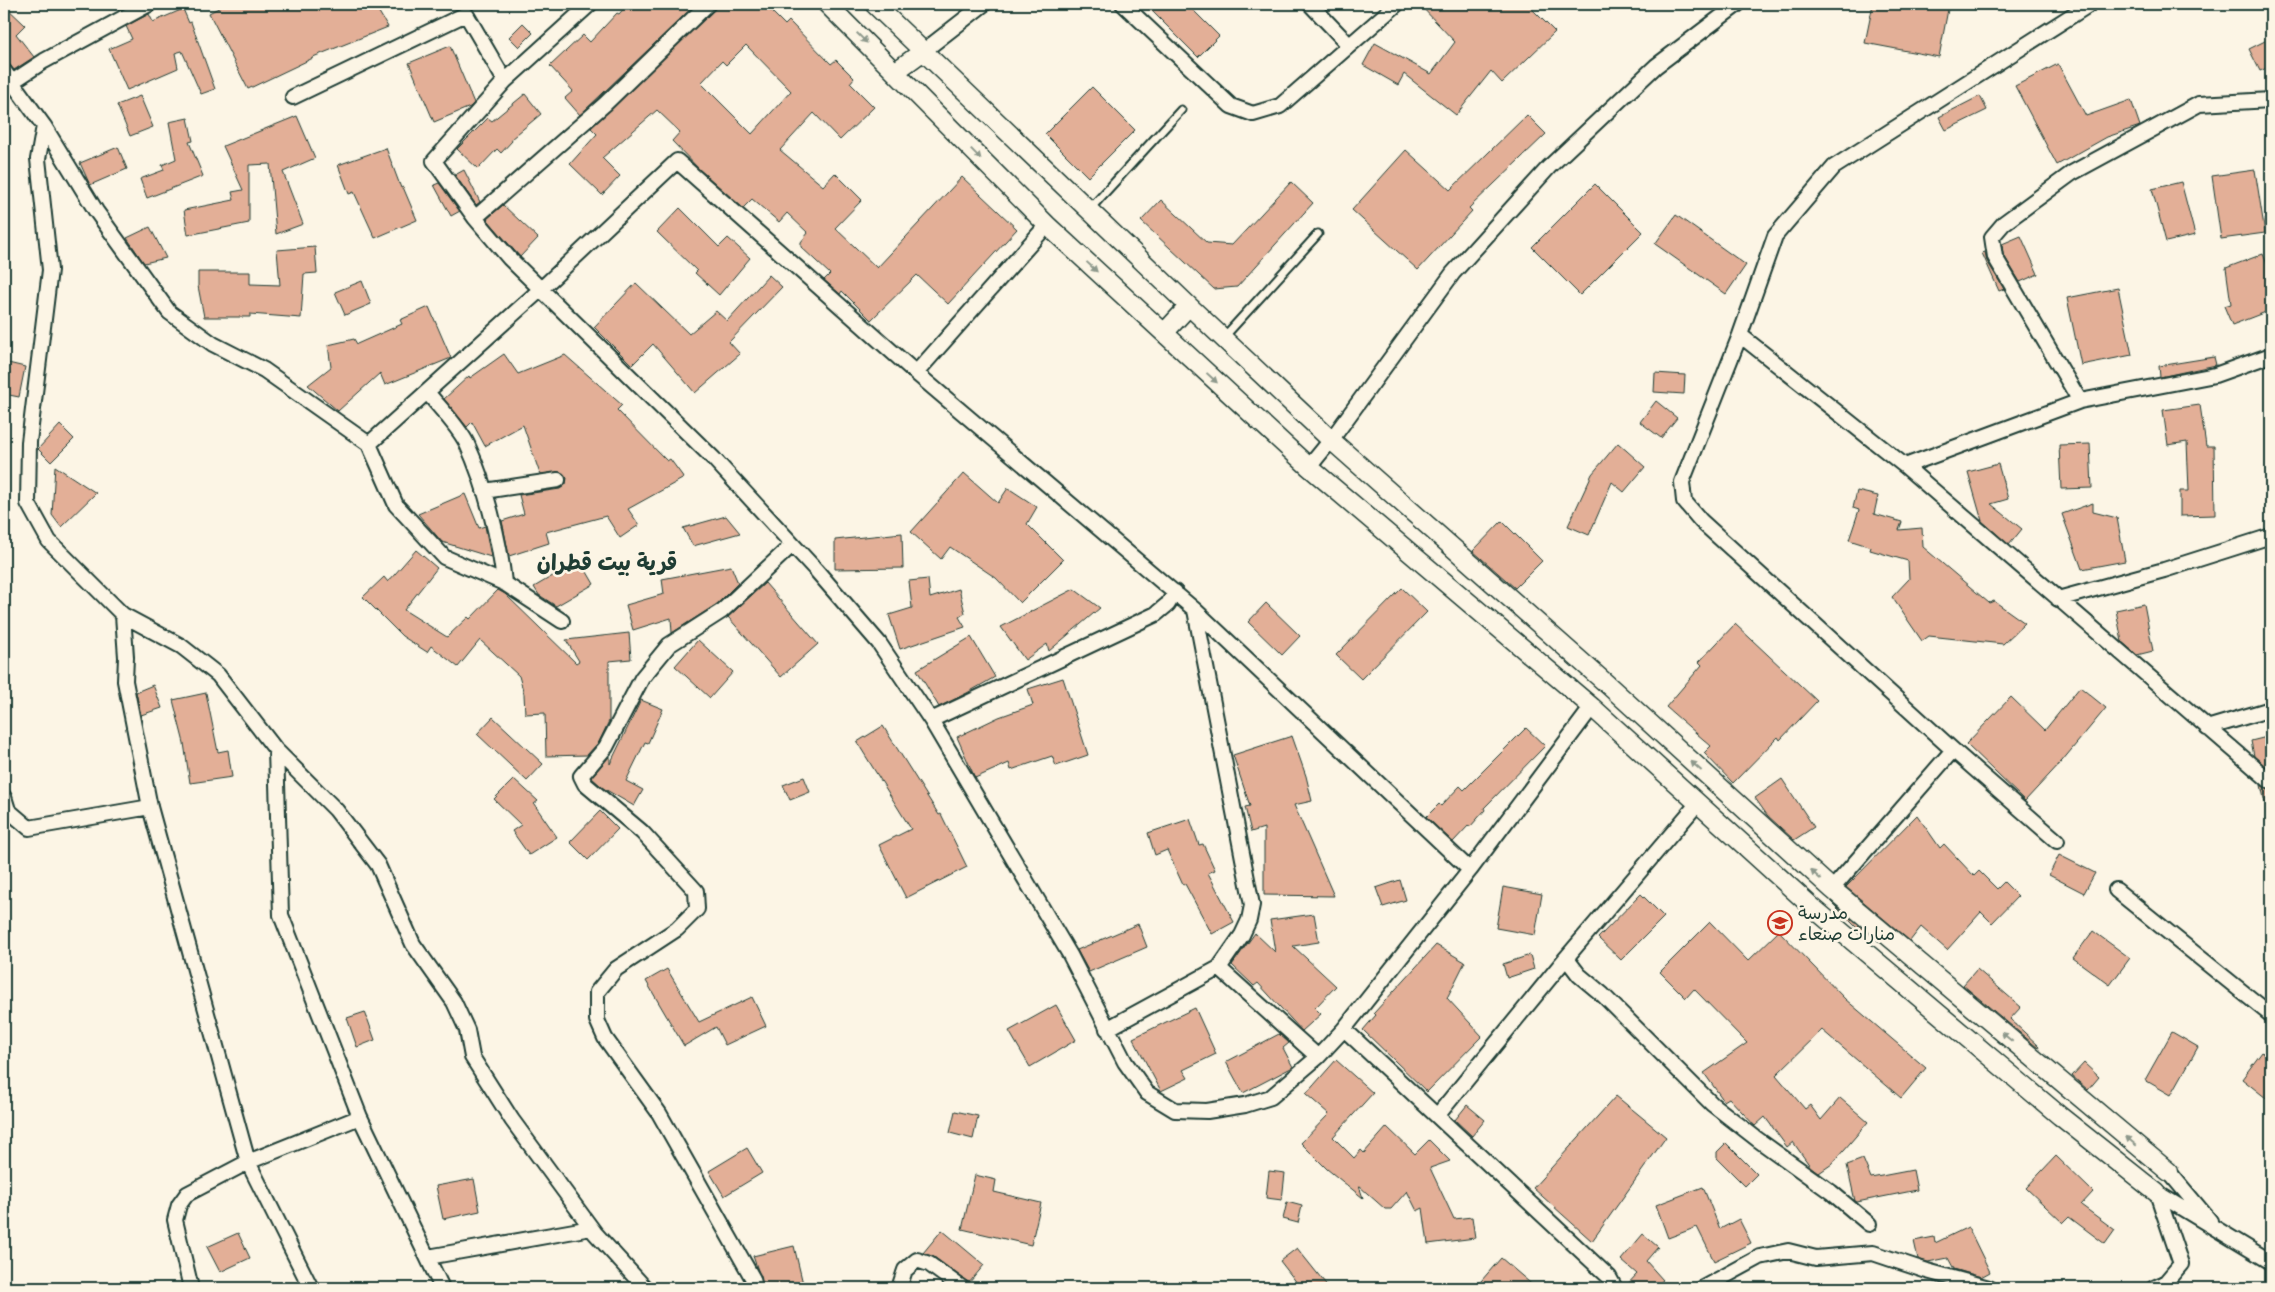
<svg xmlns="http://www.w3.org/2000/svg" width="2275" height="1292" font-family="'Indie Flower','Playpen Sans Arabic',sans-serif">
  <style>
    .building { fill: #e3af97; stroke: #1f3d34; fill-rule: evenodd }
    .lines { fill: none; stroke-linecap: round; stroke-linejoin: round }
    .service-casing { stroke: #1f3d34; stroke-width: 11 }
    .minor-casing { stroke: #1f3d34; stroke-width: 18 }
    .tertiary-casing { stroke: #1f3d34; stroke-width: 21 }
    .service { stroke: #fcf5e5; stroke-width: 7 }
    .minor { stroke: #fcf5e5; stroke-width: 14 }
    .tertiary { stroke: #fcf5e5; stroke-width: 18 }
    .oneway { fill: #8e998c }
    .labels { text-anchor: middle; stroke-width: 5; stroke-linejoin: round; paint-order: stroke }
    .poi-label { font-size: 18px; fill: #1f3d34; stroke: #fcf5e5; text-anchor: start }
    .district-label { font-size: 22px; font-weight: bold; fill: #1f3d34; stroke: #fcf5e5 }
  </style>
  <rect width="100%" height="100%" fill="#fcf5e5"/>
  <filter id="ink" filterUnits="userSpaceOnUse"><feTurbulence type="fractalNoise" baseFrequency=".02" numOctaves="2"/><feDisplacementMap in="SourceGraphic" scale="10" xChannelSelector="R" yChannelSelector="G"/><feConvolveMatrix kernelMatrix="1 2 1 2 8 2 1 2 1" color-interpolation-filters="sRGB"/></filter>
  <g filter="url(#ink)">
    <path class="building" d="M115 4H131L119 11Z
      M226 4H374L388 27 313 57V58L248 89 209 13Z
      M628 4H696L580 115 565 98 573 91 550 66 583 35 590 42 617 13 619 14Z
      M717 4H764L785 25 789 21 831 64 836 60 854 78 850 83 874 107 840 140 814 113 780 150 823 186 835 173 862 200 835 228 877 268 962 177 1017 229 948 304 917 275 871 320 842 291 840 294 824 280 830 274 801 247V242L808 233 787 213 779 222 752 199 743 208 700 170 672 141 680 132 657 110 602 158 620 176 602 195 570 164 597 134 591 128 714 10ZM746 45 791 91 752 134 701 83 722 61 726 65Z
      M1145 4H1187L1219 36 1198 57Z
      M1419 4H1527L1555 32 1502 83 1491 71 1456 115 1404 74 1398 85 1363 65 1375 43 1431 74 1455 42Z
      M1873 4H1949L1939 57 1865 43Z
      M4 5 25 25 16 34 34 57 14 70 8 63 4 62Z
      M183 9 189 23 191 22 215 89 201 94 182 51 175 53 178 68 127 90 109 49 132 39 126 26 149 14 153 22Z
      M523 23 533 33 519 47 509 37Z
      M2271 38V66L2260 71 2249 49Z
      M450 46 474 103 470 107 434 122 409 63Z
      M2058 64 2086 116 2131 100 2140 126 2107 137 2057 165 2015 86Z
      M1092 87 1135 130 1088 177 1045 134Z
      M525 94 541 114 511 139 512 141 501 153 497 149 478 169 457 149 488 118 492 121Z
      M140 96 153 127 130 136 117 105Z
      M1980 96 1987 110 1946 130 1939 117Z
      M1527 115 1546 134 1469 208 1472 211 1418 270 1352 210 1406 150 1450 190Z
      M297 116 315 158 283 172 303 224 276 234 270 164 249 165V223L188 235 184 210 234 200 232 192 243 190 223 146Z
      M188 118 193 141 189 142 203 176 147 198 140 179 164 170 162 165 176 159 169 122Z
      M118 147 127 169 90 185 80 163Z
      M386 148 401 188 403 187 417 220 375 238 354 192 349 194 338 165Z
      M464 170 480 202 476 205 455 175Z
      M2255 170 2265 233 2221 239 2212 176Z
      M1291 182 1313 203 1237 287 1214 289 1141 221 1161 200 1207 243 1232 245Z
      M2181 182 2195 235 2166 242 2152 189Z
      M439 183 460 211 451 216 434 185Z
      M1595 184 1643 232 1580 295 1532 247Z
      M503 205 538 238 520 257 487 219Z
      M680 208 719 247 728 238 750 258 719 295 695 273 697 271 657 232Z
      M1676 215 1746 265 1726 294 1655 244Z
      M150 227 166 258 144 263 127 238Z
      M2021 236 2038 274 2020 282 2003 254 2002 244Z
      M315 247 317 273 304 274 301 318 250 314V317H204L198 286V272H250V284L280 285 277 250Z
      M1985 252 1987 261 2004 289 1999 291 1982 253Z
      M2263 254 2271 274V310L2232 325 2224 306 2231 304 2226 268Z
      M769 275 782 287 729 342 740 354 695 393 653 344 632 365 594 327 636 283 689 334 716 311 727 321Z
      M362 281 371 304 345 315 335 292Z
      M2118 288 2132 355 2081 365 2067 298Z
      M429 307 451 358 385 385 380 373 338 411 308 385 331 367 328 345 354 339 357 344 402 324 400 320Z
      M504 354 518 374 565 355 622 405 617 410 667 461 670 459 684 478 628 509 639 525 620 538 606 516 546 532 549 543 509 556 502 521 524 514 519 495 560 489 566 484 567 478 561 472 540 474 523 425 485 446 472 422 467 427 444 399 469 376 470 378Z
      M2214 357 2216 365 2160 377 2159 366Z
      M4 362 25 367 19 397 4 394Z
      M1655 373 1685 375 1684 394 1654 392Z
      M1656 401 1677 418 1661 438 1640 422Z
      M2200 405 2206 446H2214L2215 515 2180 516V491H2189L2187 442 2168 445 2163 410Z
      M60 425 74 439 51 462 38 449Z
      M1618 443 1645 467 1624 492 1612 482 1589 535 1568 526 1592 474Z
      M2090 444 2092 488 2061 489 2059 445Z
      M1998 464 2008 499 1991 504 2022 529 2009 545 1982 521 1968 472Z
      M55 466 96 493 61 527 52 515Z
      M964 473 998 503 1008 488 1037 507 1027 524 1063 560 1020 603 996 578 950 547 941 559 911 532Z
      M1857 491 1878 496 1874 514 1902 522 1899 530 1922 528 1923 547 1989 603 1994 601 2025 623 2003 644 1929 636 1922 641 1892 597 1909 579 1908 561 1870 550 1871 547 1849 540 1859 510 1853 508Z
      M465 494 479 528 485 526 491 557 442 542 418 514Z
      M2093 503V512L2117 518 2125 561 2082 569 2062 514Z
      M726 516 740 533 693 546 683 528Z
      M1502 521 1542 561 1515 588 1473 551Z
      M902 533 903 568 835 569V540Z
      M416 550 437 568 404 610 447 637 468 617 470 619 498 590 505 594 576 663 579 661 566 640 629 633 631 659 609 661V721L599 742 587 755 546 756 545 713 525 714 524 694 519 676 480 640 458 667 431 646 427 652 402 636 363 597 384 577 388 582Z
      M580 560 594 584 556 606 539 595 534 587Z
      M731 566 738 583 717 604 672 633 671 618 633 630 626 605 664 594 662 579Z
      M928 579 930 598 959 589 965 613 959 617 965 627 900 649 889 615 912 608 909 581Z
      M765 583 818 644 781 677 728 617Z
      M1402 588 1427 612 1361 679 1336 655Z
      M1074 589 1100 608 1049 651 1047 644 1025 660 1001 627Z
      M1266 603 1300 636 1282 655 1248 622Z
      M2144 604 2153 651 2137 655 2122 642 2116 610Z
      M1735 624 1817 701 1780 740 1778 737 1733 783 1704 753 1711 746 1666 707 1702 665 1699 662Z
      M971 637 995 677 967 693 939 707 917 670Z
      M698 640 733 672 710 698 675 666Z
      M1063 678 1088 755 1056 766 1052 756 1011 770 1009 763 975 778 957 737 999 717 1033 705 1028 689Z
      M153 685 162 708 141 715 136 692Z
      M2080 687 2106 708 2062 761 2025 801 1966 744 2011 697 2045 730Z
      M206 693 218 752 228 750 232 777 190 783 184 743 173 700Z
      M641 700 663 709 648 743 645 742 626 781 643 790 634 806 603 788 591 777 610 756V764Z
      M493 717 543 764 527 781 477 734Z
      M883 726 939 815 941 814 967 867 906 898 879 845 911 829 857 742Z
      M1526 728 1545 746 1484 808 1485 810 1470 827 1469 825 1453 842 1426 817 1439 804 1441 806 1460 786 1464 790Z
      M1292 736 1306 776 1312 801 1294 805 1334 896 1264 895V828L1251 832 1245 807 1250 806 1233 755Z
      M2271 736V771L2254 756 2251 741Z
      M804 777 810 792 790 800 783 785Z
      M514 779 538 801 534 804 557 837 529 855 512 831 521 825 494 799Z
      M1782 779 1814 827 1794 840 1767 815 1755 798Z
      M2261 785 2271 791V802L2265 803Z
      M600 811 618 829 588 860 570 842Z
      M1917 815 1940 848 1944 844 1974 876 1979 871 1997 889 2004 882 2018 896 1992 923 1981 912 1947 950 1921 927 1910 941 1846 887Z
      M1190 819 1199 845 1203 844 1215 870 1208 873 1234 922 1212 934 1185 884 1183 885 1167 850 1155 855 1148 833Z
      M2059 855 2095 873 2084 893 2049 875Z
      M1400 880 1406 900 1383 907 1376 888Z
      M1503 887 1542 894 1535 935 1496 928Z
      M1641 894 1664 917 1621 960 1598 938Z
      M1830 901 1865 931 1863 934Z
      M1314 914 1319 942 1293 946 1336 986 1315 1008 1321 1014 1302 1031 1258 983 1254 986 1232 965 1255 933 1275 952 1270 920Z
      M1710 922 1748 961 1779 931 1845 999 1926 1068 1901 1098 1822 1030 1776 1075 1805 1109 1810 1105 1821 1120 1840 1098 1868 1122 1832 1164 1819 1173 1810 1166 1793 1142 1787 1147 1765 1117 1755 1126 1729 1098 1724 1101 1704 1073 1747 1043 1694 989 1686 998 1660 972Z
      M1138 924 1147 947 1089 972 1077 950Z
      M2093 931 2130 958 2110 985 2073 958Z
      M1436 945 1465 962 1447 998 1482 1036 1427 1092 1363 1030 1376 1015 1374 1013Z
      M1530 955 1534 969 1507 978 1503 964Z
      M667 969 699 1022 752 997 766 1026 725 1045 716 1027 684 1046 646 981Z
      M1977 969 2021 1007 2010 1019 2039 1046 2038 1048 1963 985Z
      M1056 1005 1076 1040 1030 1067 1009 1031Z
      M1195 1008 1216 1054 1183 1070 1188 1078 1161 1091 1133 1038Z
      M365 1012 375 1040 357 1047 347 1018Z
      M2172 1032 2198 1047 2171 1095 2145 1080Z
      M1279 1034 1289 1043 1283 1048 1293 1067 1243 1093 1226 1062Z
      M2262 1052 2271 1059V1102L2242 1079Z
      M1336 1060 1373 1093 1333 1137 1354 1158 1361 1150 1364 1153 1387 1127 1415 1154 1429 1140 1450 1161 1430 1168 1454 1219 1472 1217 1475 1238 1428 1244 1423 1208 1417 1211 1407 1191 1391 1209H1385L1359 1186 1363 1198 1327 1169 1301 1143 1329 1114 1306 1094Z
      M2084 1063 2099 1077 2088 1090 2072 1076Z
      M1616 1096 1666 1137 1592 1241 1533 1188Z
      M1467 1105 1485 1120 1472 1136 1455 1120Z
      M955 1111 978 1116 973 1139 950 1133Z
      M1726 1143 1757 1174 1745 1186 1717 1158V1152Z
      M747 1148 762 1173 724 1196 709 1171Z
      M2056 1156 2093 1192 2081 1205 2115 1230 2105 1244 2069 1217 2063 1223 2026 1188Z
      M1863 1159 1871 1178 1913 1170 1917 1190 1857 1202 1855 1201 1847 1165Z
      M1269 1171 1285 1173 1282 1200 1266 1198Z
      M975 1175 996 1180 994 1192 1041 1203 1031 1245 962 1229Z
      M474 1179 480 1211 443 1219 436 1186Z
      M1703 1187 1720 1229 1739 1219 1751 1243 1714 1261 1697 1227 1668 1238 1656 1205Z
      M1287 1202 1302 1206 1298 1223 1283 1219Z
      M1968 1227 1990 1272 1981 1277 1954 1269 1948 1258 1928 1262 1918 1259 1914 1241 1934 1237 1935 1243Z
      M942 1230 984 1265 969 1283 934 1257 923 1253Z
      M238 1233 250 1258 220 1272 207 1247Z
      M1643 1234 1658 1247 1646 1261 1663 1280 1654 1288H1624L1637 1274 1621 1260Z
      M794 1246 804 1288H764L753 1256Z
      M1297 1248 1329 1288H1301L1280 1261Z
      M1501 1258 1536 1288H1475Z"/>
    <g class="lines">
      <defs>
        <path id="service" d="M1089 210 1181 110
          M1224 337 1318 234"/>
        <path id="minor" d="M590 4 505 81 434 161 475 218 509 258 714 459 816 570 879 643 931 720 1070 955 1125 1062 1147 1093 1175 1110 1207 1111 1245 1105 1271 1097 1318 1057 1344 1029 1470 870 1592 707
          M1123 4 1231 106 1253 114 1280 106 1397 4
          M1310 4 1349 45
          M925 50 984 4
          M4 71 44 126 38 159 50 270 29 442 28 503 49 541 123 615 181 646 218 675 276 750 336 810 378 865 413 944 454 1002 467 1030 472 1057 512 1120 595 1233 645 1288
          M12 82 44 61 149 4
          M293 97 466 14 505 81
          M44 126 96 211 169 312 213 344 264 370 369 444 396 505 444 557 504 583 562 621
          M475 218 605 104 708 4
          M1740 335 1905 466 2271 782
          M916 373 1047 225
          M427 392C439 407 459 427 467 444 485 483 500 541 504 583
          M2080 401 1995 257 1992 237 2004 223 2072 173 2199 104 2271 100
          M369 444 540 290 677 161 916 373 1195 610 1470 870
          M1905 466 2080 401 2215 375 2271 355
          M1309 467 1331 440 1453 273 1549 167 1656 66 1738 4
          M484 491 558 480
          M2058 599 2164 570 2271 536
          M123 615 126 657 125 681 150 807 248 1162 311 1288
          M931 720 1156 614 1168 604 1175 592
          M2207 728 2271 709
          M276 750 281 915 360 1117 442 1288
          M4 797 8 810 29 828 150 807
          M2057 841 1953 750 1701 521 1684 501 1682 482 1740 335 1775 236 1834 167 2090 4
          M1832 889 1953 750
          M2116 890 2271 1015
          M1566 958 1698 803
          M1219 968 1318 1057
          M1107 1029 1219 968 1242 935 1249 920 1252 905 1195 610
          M1344 1029 1609 1277 1615 1288
          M1437 1116 1566 958 1579 975 1603 995 1712 1104 1757 1139 1831 1192 1869 1224
          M2169 1172 2210 1221
          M2157 1193 2271 1262
          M428 1257 591 1228
          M191 1288 175 1220 179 1205 187 1194 248 1162 360 1117
          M755 1288 753 1279 659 1113 605 1038 597 1020V992L616 969 677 929 697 909 696 891 642 832 585 784 581 776 606 747 642 678 669 645 722 611 792 545
          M899 1288 905 1270 917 1260 929 1264 962 1288
          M1703 1288 1760 1257 1788 1251 1816 1258 1873 1253 1927 1271 1989 1288
          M2154 1288 2165 1283 2181 1264 2157 1193"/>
        <path id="tertiary" d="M827 4 1047 225 1309 467 1592 707 1811 906 2060 1116 2157 1193
          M874 4 1189 306 1331 440 1608 685 1832 889 2169 1172
          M896 71 925 50
          M1164 333 1189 306"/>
      </defs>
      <use href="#service" class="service-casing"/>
      <use href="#minor" class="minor-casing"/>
      <use href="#tertiary" class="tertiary-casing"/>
      <use href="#service" class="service"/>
      <use href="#minor" class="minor"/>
      <use href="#tertiary" class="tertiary"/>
    </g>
    <defs><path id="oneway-solid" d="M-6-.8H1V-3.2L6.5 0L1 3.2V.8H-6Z" transform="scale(1.25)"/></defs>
    <g class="oneway">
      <use href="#oneway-solid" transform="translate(862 38) rotate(45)"/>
      <use href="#oneway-solid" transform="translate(976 154) rotate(46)"/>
      <use href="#oneway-solid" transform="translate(1092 267) rotate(43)"/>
      <use href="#oneway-solid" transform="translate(1212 378) rotate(43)"/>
      <use href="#oneway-solid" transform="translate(1696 766) rotate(-138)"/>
      <use href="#oneway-solid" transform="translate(1816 875) rotate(-138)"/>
      <use href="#oneway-solid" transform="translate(2007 1037) rotate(-140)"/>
      <use href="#oneway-solid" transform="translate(2131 1141) rotate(-140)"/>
    </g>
  </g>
  <defs>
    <symbol id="school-ring" viewBox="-11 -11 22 22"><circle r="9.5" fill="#fcf5e5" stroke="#c8321e" stroke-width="1.5"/><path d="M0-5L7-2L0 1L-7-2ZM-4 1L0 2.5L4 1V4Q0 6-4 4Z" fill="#c8321e"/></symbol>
  </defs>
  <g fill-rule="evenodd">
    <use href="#school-ring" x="1766" y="909" width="28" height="28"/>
  </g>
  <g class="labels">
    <g class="poi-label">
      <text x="1798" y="919">مدرسة<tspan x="1798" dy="21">منارات صنعاء</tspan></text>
    </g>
    <g class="district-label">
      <text x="607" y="570">قرية بيت قطران</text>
    </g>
  </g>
  <rect width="2275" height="1292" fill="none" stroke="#fcf5e5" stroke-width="20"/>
  <rect x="10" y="10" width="2255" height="1272" fill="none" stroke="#1f3d34" stroke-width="2" filter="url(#ink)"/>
</svg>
